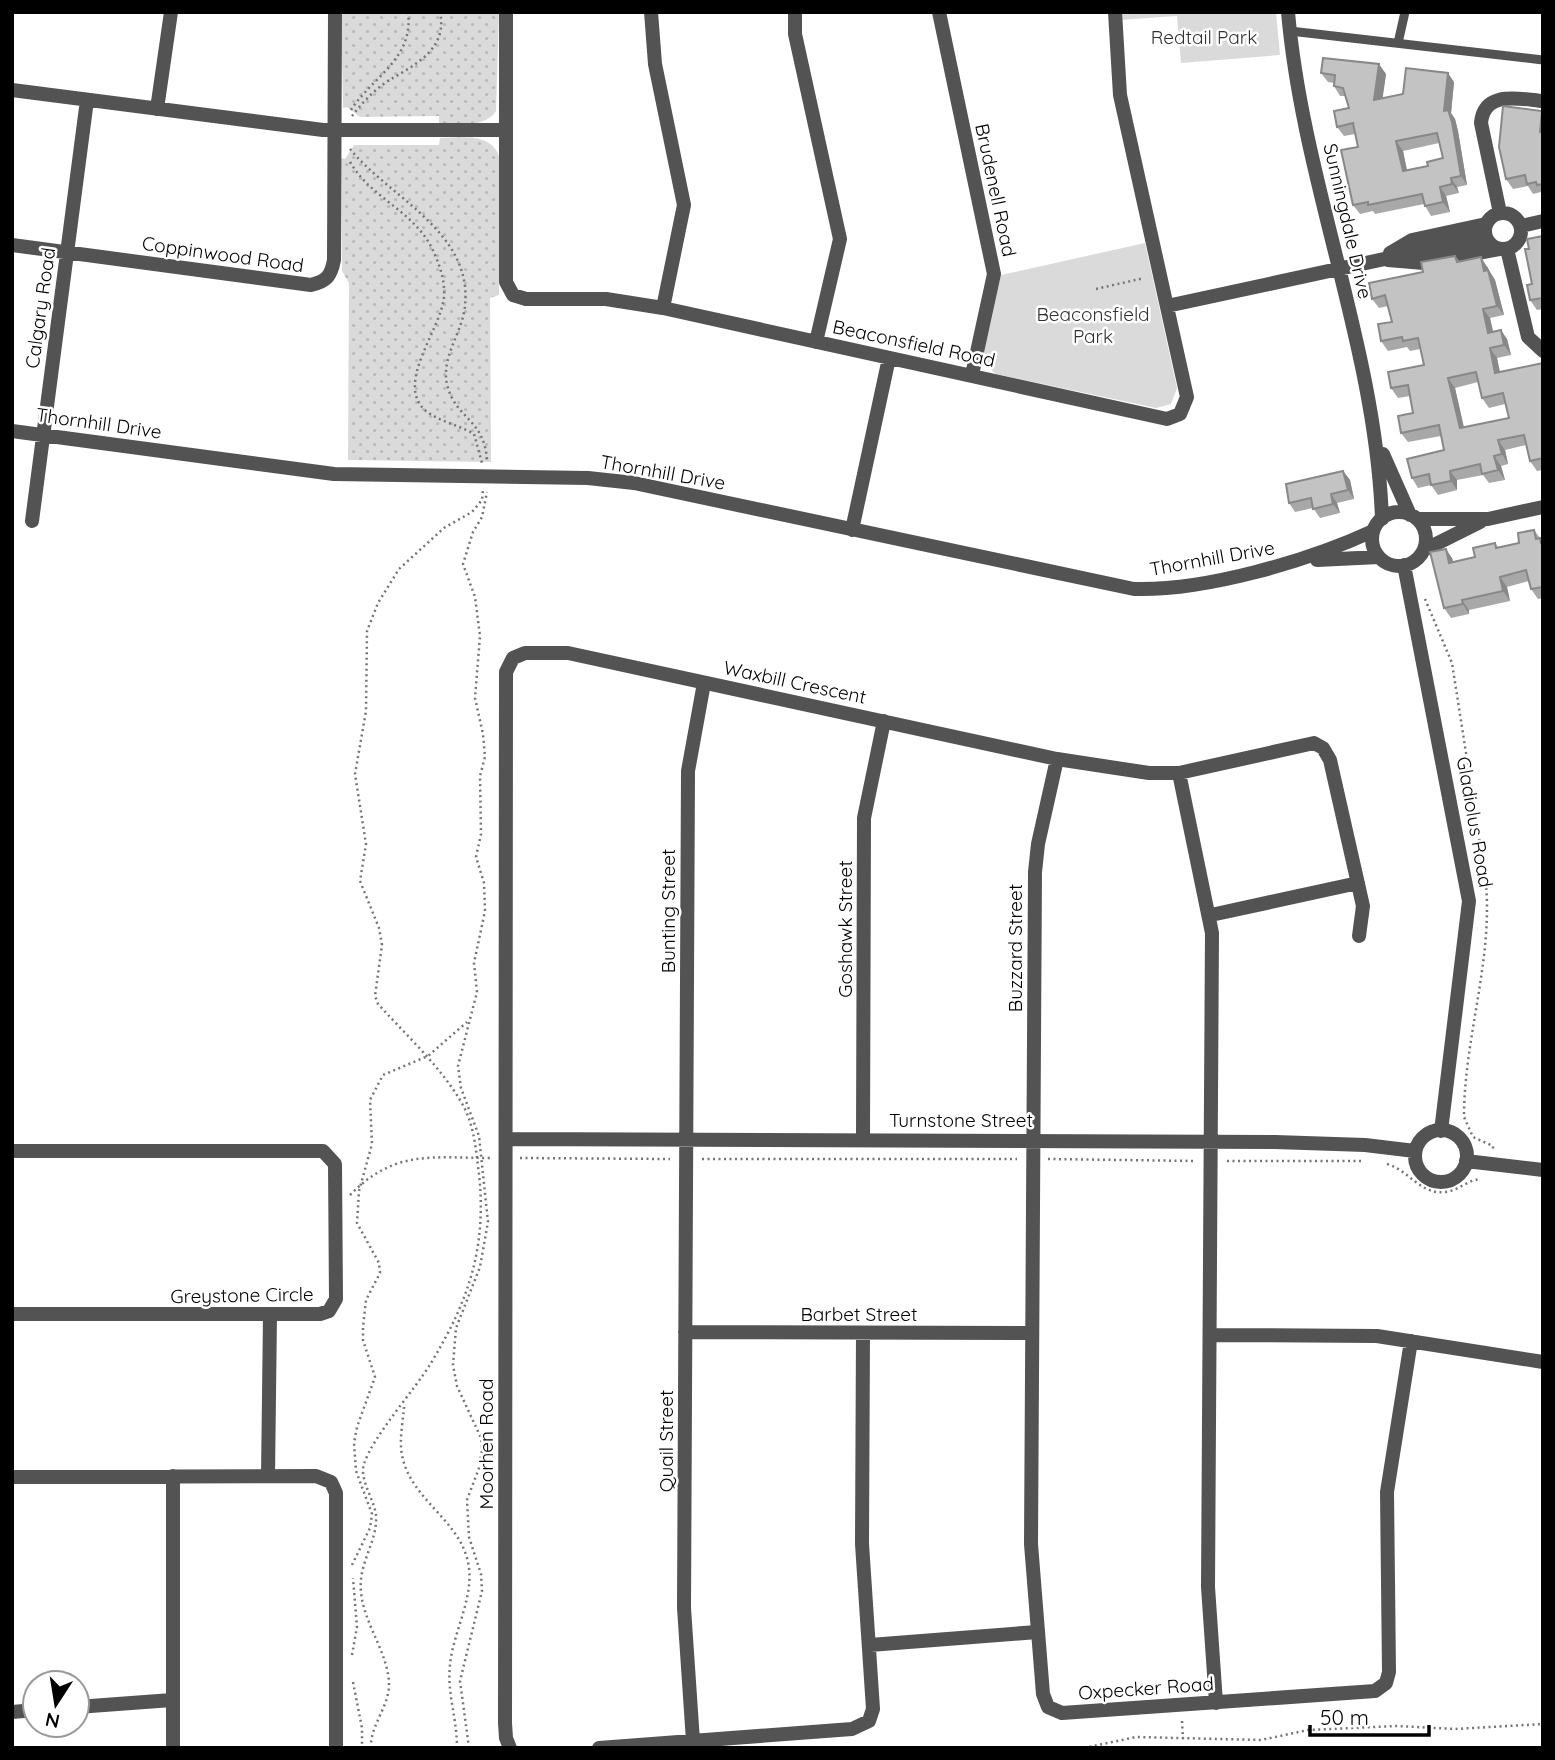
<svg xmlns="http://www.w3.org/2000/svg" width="1555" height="1760" font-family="Quicksand,sans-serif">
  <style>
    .grass { fill: url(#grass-dots) }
    .park { fill: #dadada }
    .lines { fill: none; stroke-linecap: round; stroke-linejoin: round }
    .path { stroke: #757575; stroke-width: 2.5; stroke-dasharray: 2 3.5; stroke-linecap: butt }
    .lane { stroke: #535353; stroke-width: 9 }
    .street { stroke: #535353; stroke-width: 14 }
    .wall { fill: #a8a8a8; fill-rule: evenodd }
    .shaded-wall { fill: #888 }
    .building { fill: #c3c3c3; stroke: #888; stroke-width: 2; fill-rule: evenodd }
    .labels { text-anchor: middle; stroke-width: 5; stroke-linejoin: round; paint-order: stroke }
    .park-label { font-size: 19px; fill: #313131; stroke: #fff }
    .street-label { font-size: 19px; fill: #000; stroke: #fff }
  </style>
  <defs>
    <pattern id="grass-dots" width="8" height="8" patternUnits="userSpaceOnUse" patternTransform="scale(1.75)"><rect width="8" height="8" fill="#dadada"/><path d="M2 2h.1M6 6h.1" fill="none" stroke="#b9b9b9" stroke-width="1.8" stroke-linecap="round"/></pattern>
  </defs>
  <rect width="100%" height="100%" fill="#fff"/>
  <path class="grass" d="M341 12H499L496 111C484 129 459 123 439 123V116L360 117 347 107 343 108Z
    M440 138C461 138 490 132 499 156V295L490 298 491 462 348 460 349 283 342 271 341 158 345 159 354 145H439Z"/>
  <path class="park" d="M1120 12H1276L1280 55 1181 63 1177 16 1120 20Z
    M1145 243 1177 388 1171 404 1156 408 996 374 987 366 984 353 1001 275Z"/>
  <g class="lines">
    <path class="path" d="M351 110C373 76 414 59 408 12
      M352 116C362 103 374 90 388 81 414 65 448 50 440 12
      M350 149C390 198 473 232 465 306 462 335 439 358 448 388 457 419 485 420 487 461
      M350 162C372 200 418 212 435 255 441 269 445 282 444 297 441 330 394 384 426 411 440 422 459 425 474 434L482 463
      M1096 289 1144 278
      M1425 599 1452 663 1485 875C1495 955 1464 1036 1464 1117L1473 1137 1493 1146V1150
      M520 1158 670 1159
      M702 1159H1017
      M1048 1159 1195 1161
      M1227 1161H1363
      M1387 1164C1409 1170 1420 1195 1445 1192 1458 1191 1467 1180 1481 1179
      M350 1195C395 1149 432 1158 492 1158
      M404 1407C403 1422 399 1439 402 1455 410 1498 456 1518 467 1558 476 1589 458 1623 452 1652 444 1690 457 1712 457 1748
      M352 1565 370 1528 372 1514 356 1471 354 1443 357 1427 375 1377 363 1340V1327L366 1300 380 1273 379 1263 357 1223 359 1191 372 1144 370 1100 383 1075 428 1056 467 1022
      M352 1655 357 1627 353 1578
      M353 1682 362 1728V1748
      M1182 1721 1183 1739
      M371 1748C370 1724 390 1707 389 1682 387 1651 364 1624 361 1592 358 1562 378 1542 376 1515 374 1499 359 1479 364 1464 373 1436 414 1391 431 1363 471 1297 488 1242 478 1166 475 1142 473 1121 460 1100 438 1064 406 1035 378 1004L375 996 382 945 379 928 360 881 366 844 355 774 366 711 367 631 378 603 399 569 444 528 472 512 482 500 483 490
      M469 1748 460 1681 482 1591 481 1574 469 1537 467 1500 479 1468 482 1451 481 1438 457 1386 453 1365 456 1328 480 1267 488 1222 479 1136 461 1088 458 1066 477 992 474 963 485 911 484 883 476 857 481 834 480 776 485 757 483 734 475 698 480 636 475 597 463 564 473 532 482 517 487 492
      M1084 1748 1136 1737 1261 1740 1308 1730 1397 1726 1455 1729 1543 1724"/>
    <path class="lane" d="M1290 31 1543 60
      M1398 43 1405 12"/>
    <path class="street" d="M506 12V282L513 295 526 299H606L663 308 1167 419 1180 414 1187 397 1120 95 1115 12
      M651 12 655 64 684 205 663 308
      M795 12V34L840 239 816 342
      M939 12 994 274 972 375
      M1288 12C1303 184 1376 347 1382 519
      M12 90 323 130H505
      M157 109 171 12
      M1485 231a18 18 0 1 1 36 0a18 18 0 1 1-36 0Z
      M1500 213 1481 123C1484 90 1519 99 1543 101
      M1521 226 1543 221
      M12 245 311 285C327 281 331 276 334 260L335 12
      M1507 249 1528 337 1543 351
      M1390 253 1412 240 1486 224
      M1388 260 1424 263 1499 249
      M1167 306 1486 237
      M12 431 334 474 588 478 634 483 1134 589C1205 591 1308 561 1373 531
      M1383 454 1410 515
      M1372 539a27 27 0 1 1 54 0a27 27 0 1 1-54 0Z
      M1417 519H1488L1543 507
      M32 521 87 100
      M852 530 889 358
      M1424 550 1480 522
      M1317 560 1379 557
      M1404 565 1469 901 1441 1131
      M1057 759 1038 844 1035 872 1031 1544 1043 1694 1048 1707 1062 1713 1375 1691 1386 1683 1389 1672 1387 1492 1411 1341
      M1179 773 1212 933 1208 1587 1216 1703
      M1211 915 1358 883
      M1415 1156a26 26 0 1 1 52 0a26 26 0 1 1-52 0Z
      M506 1139 1275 1142 1365 1145 1415 1151
      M863 1139 864 818 884 721
      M12 1151H323L335 1164 336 1299 329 1311 320 1314H12
      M1466 1161 1543 1170
      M685 1332 1032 1333
      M1210 1335 1377 1336 1543 1362
      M268 1476 270 1315
      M12 1477 316 1476 331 1482 336 1493V1748
      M870 1645 1037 1632
      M77 1707 172 1700
      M12 1712 35 1710
      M693 1741 684 1608 688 771 704 683
      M173 1748V1476
      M510 1748 506 1738 505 1723 506 672 513 658 525 653H568L1057 759 1149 773H1179L1314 743 1323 748 1330 760 1363 906 1359 936
      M599 1748 852 1729 869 1721 873 1709 862 1544 863 1333"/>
  </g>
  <path class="wall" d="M1321 73 1386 74 1382 99 1454 82 1451 113 1455 119 1458 131 1467 185 1457 187 1459 193 1446 196 1450 212 1431 216 1424 204 1375 214 1373 211 1360 214 1353 205 1358 147 1355 134 1344 136 1337 127 1349 108 1346 96H1340L1334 86V83L1328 82ZM1439 143 1443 158 1428 166 1407 170 1403 151Z
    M1543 112V194L1541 192 1533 194 1528 186 1513 189 1506 179Z
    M1543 236V309L1537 310 1530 300 1532 284 1529 249Z
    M1455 256 1460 262 1488 267V270L1495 280 1504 315 1490 318 1493 331 1507 339 1511 355 1497 358 1500 372 1543 363V470L1537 471 1530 461 1526 445 1505 450 1508 464 1501 466 1505 480 1489 483 1483 475 1457 480V490L1438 495 1431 485 1418 488 1412 478 1444 450 1441 436 1408 442 1401 433 1413 413 1410 396 1398 398 1391 388 1424 365 1420 349 1410 351 1407 347 1388 351 1381 341 1392 322 1388 306 1379 308 1372 299 1423 272ZM1478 382 1482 398 1489 408 1505 404 1509 418 1464 427 1455 388Z
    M1343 471 1350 480 1354 499 1337 503 1340 513 1320 518 1313 508 1295 512 1289 503Z
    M1534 530 1543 542V598L1538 599 1531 589 1529 581 1507 587 1510 601 1469 610V614L1451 618 1444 608 1452 558 1453 562 1475 557 1495 543 1498 547 1519 543Z"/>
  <path class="shaded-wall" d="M1379 64 1386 74 1381 110 1374 100Z
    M1448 73 1454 82 1451 113 1455 119 1458 131 1467 185 1461 176 1444 111Z
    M1543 112V136L1540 132Z
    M1396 141 1403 151 1409 181 1403 171Z
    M1451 178 1457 187 1459 193 1452 184Z
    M1440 187 1446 196 1450 212 1443 202Z
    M1481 257 1495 280 1504 315 1497 306 1484 271Z
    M1483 309 1490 318 1495 342 1488 333Z
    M1501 330 1507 339 1511 355 1504 345Z
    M1490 348 1497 358 1502 383 1495 373Z
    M1448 378 1455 388 1466 438 1460 428Z
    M1498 440 1505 450 1508 464 1502 454Z
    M1494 456 1501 466 1505 480 1498 470Z
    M1343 471 1350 480 1354 499 1348 490Z
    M1450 471 1457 480V490L1451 481Z
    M1331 494 1337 503 1340 513 1333 504Z
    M1446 549 1452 558 1456 572 1449 563Z
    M1500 577 1507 587 1510 601 1503 591Z
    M1462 600 1469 610V614L1463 604Z"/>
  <path class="building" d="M1323 58 1379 64 1374 100 1403 94 1406 68 1448 73 1444 111 1448 110 1452 122 1461 176 1451 178 1452 184 1440 187 1443 202 1425 206 1422 194 1368 205V202L1353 205 1341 150 1358 147 1353 123 1337 127 1334 111 1349 108 1343 88 1334 86 1335 75 1321 73ZM1437 133 1443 158 1427 162 1428 166 1403 171 1396 141Z
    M1503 106 1542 111 1540 132 1543 131V184L1537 185 1536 182 1527 184 1525 175 1506 179 1499 147Z
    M1543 236V298L1530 300 1527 285 1532 284 1525 249H1529L1527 239Z
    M1455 256 1457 262 1481 257 1484 271 1488 270 1497 306 1483 309 1488 333 1501 330 1504 345 1490 348 1495 373 1543 363V458L1530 461 1524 435 1498 440 1502 454 1494 456 1498 470 1482 474 1480 464 1450 471 1451 481 1431 485 1429 474 1412 478 1407 459 1444 450 1439 425 1401 433 1398 416 1413 413 1408 385 1391 388 1388 372 1424 365 1418 338 1403 341 1402 337 1381 341 1378 324 1392 322 1385 295 1372 299 1369 283 1423 272 1421 262ZM1476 372 1482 398 1503 393 1509 418 1460 428 1448 378Z
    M1343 471 1348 490 1331 494 1333 504 1313 509 1311 498 1289 503 1286 484Z
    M1534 530 1536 539 1540 538 1541 543H1543V587L1531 589 1526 570 1500 577 1503 591 1462 600 1463 604 1444 608 1430 552 1446 549 1449 563 1475 557 1473 548 1495 543 1496 548 1519 543 1518 533Z"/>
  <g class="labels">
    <g class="park-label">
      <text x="1204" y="44">Redtail Park</text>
      <text x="1093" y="321">Beaconsfield<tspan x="1093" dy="22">Park</tspan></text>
    </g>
    <g class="street-label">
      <text transform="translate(996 190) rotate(78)" y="7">Brudenell Road</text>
      <text transform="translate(1348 221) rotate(77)" y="7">Sunningdale Drive</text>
      <text transform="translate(223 254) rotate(8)" y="7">Coppinwood Road</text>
      <text transform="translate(40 308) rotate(-82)" y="7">Calgary Road</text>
      <text transform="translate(914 343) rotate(12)" y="7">Beaconsfield Road</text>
      <text transform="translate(99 423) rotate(8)" y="7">Thornhill Drive</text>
      <text transform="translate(663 472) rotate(10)" y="7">Thornhill Drive</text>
      <text transform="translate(1212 558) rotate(-10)" y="7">Thornhill Drive</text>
      <text transform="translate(795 682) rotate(12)" y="7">Waxbill Crescent</text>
      <text transform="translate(1475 822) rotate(80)" y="7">Gladiolus Road</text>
      <text transform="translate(668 911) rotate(-90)" y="7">Bunting Street</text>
      <text transform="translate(845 929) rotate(-90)" y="7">Goshawk Street</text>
      <text transform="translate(1015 948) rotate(-90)" y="7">Buzzard Street</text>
      <text x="961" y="1127">Turnstone Street</text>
      <text transform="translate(242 1295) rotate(-1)" y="7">Greystone Circle</text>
      <text x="859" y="1321">Barbet Street</text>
      <text transform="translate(666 1441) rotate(-90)" y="7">Quail Street</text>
      <text transform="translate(486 1444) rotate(-90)" y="7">Moorhen Road</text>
      <text transform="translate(1146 1688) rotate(-4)" y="7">Oxpecker Road</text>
    </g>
  </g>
  <rect width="1555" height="1760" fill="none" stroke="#000000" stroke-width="28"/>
  <g transform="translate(56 1704) rotate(192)"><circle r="33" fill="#ffffff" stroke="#999999" stroke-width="2"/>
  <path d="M0-5L12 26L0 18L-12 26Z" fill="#000000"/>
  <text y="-10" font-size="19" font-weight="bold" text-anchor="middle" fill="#000000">N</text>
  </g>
  <path d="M1310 1725v10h119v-10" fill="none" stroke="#000000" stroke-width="3.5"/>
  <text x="1320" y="1725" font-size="21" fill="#000000" stroke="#ffffff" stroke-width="5" paint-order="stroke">50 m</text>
</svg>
